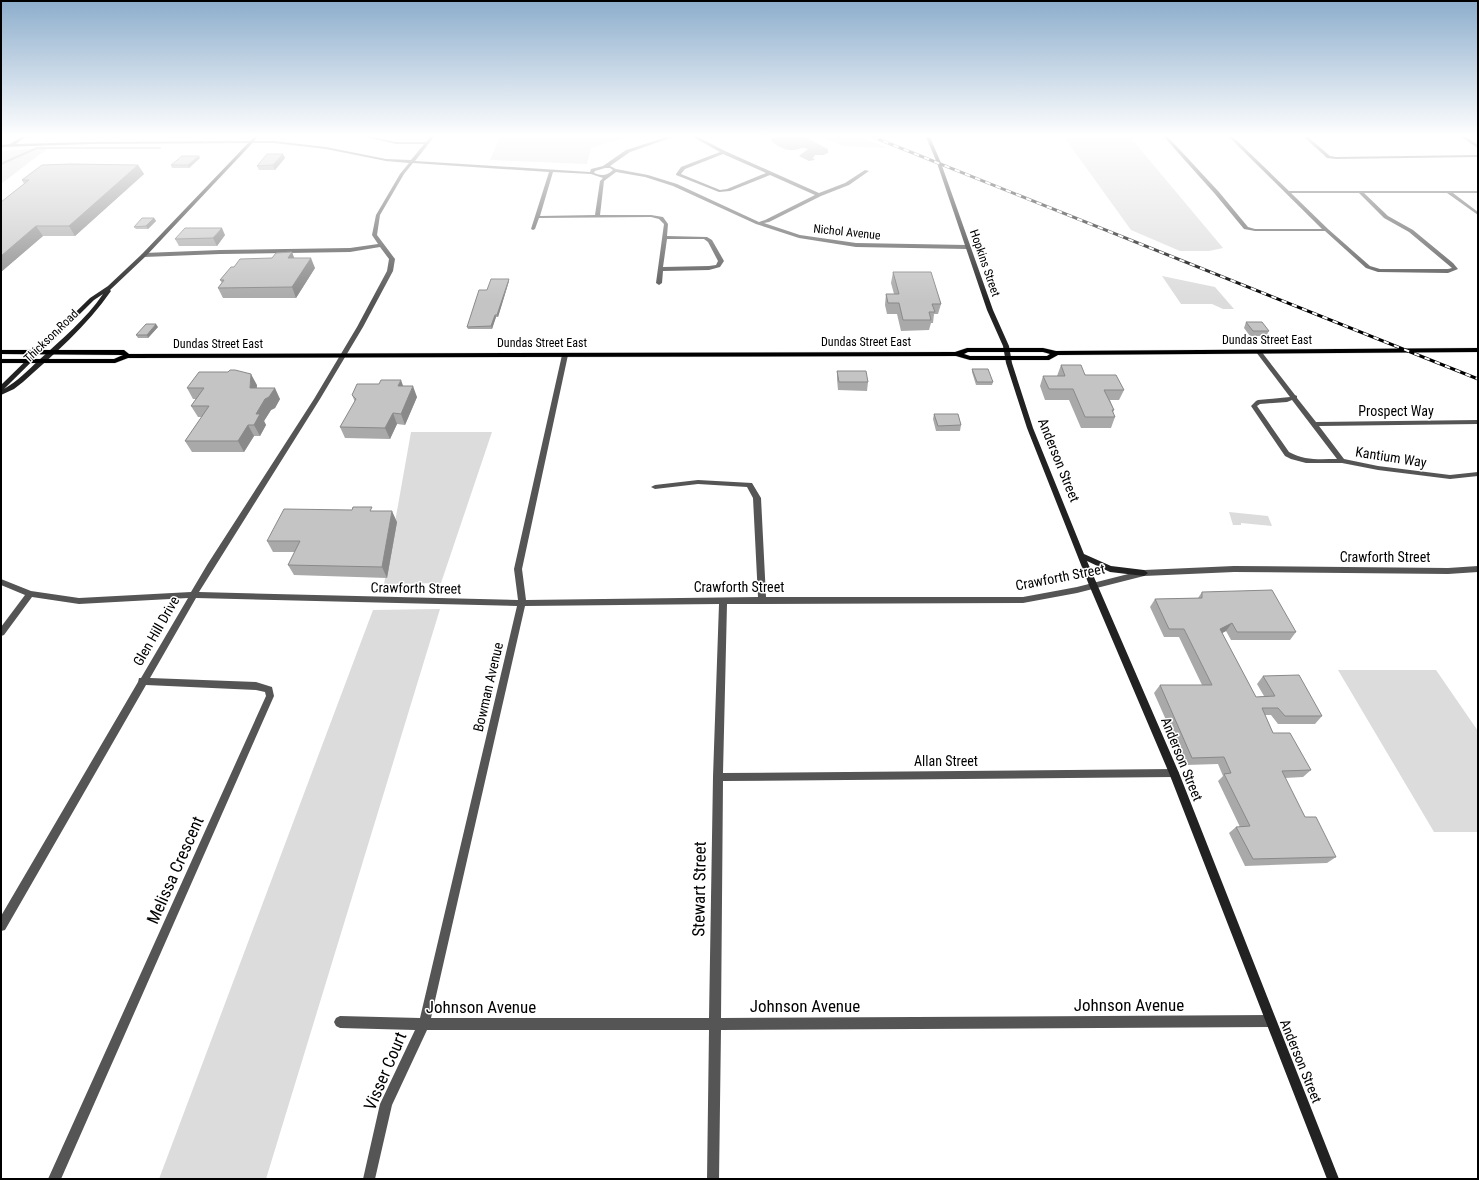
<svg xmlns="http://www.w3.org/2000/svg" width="1479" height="1180" font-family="'Roboto Condensed',sans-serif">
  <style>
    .green { fill: #dcdcdc }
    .water { fill: #a3a3a3 }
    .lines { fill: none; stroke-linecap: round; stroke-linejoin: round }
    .stream { stroke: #a3a3a3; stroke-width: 2 }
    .primary-casing { stroke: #dbdbdb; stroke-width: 1 }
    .street { fill: #555; fill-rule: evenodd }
    .secondary { fill: #222; fill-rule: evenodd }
    .primary { fill: #000; fill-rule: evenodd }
    .rail-casing { stroke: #000; stroke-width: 3 }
    .rail { stroke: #fff; stroke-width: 2; stroke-dasharray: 5.5; stroke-linecap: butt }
    .wall { fill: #a9a9a9 }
    .shaded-wall { fill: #898989 }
    .building { fill: #c4c4c4; stroke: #898989 }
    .labels { text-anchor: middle; stroke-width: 3; stroke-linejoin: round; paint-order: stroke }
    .far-street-label { font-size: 12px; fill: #000; stroke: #fff }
    .street-label { font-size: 14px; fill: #000; stroke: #fff }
    .near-street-label { font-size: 17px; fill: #000; stroke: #fff }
  </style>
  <rect width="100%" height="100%" fill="#fff"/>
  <path class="green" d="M500 137H626L591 148 587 164 490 160Z
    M822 137H862L888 148 844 146Z
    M1064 137H1130L1223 248 1209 251H1180L1131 230Z
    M48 148 1 184V151Z
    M1162 276 1215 287 1234 309H1223L1212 304H1181Z
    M411 432H492L441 583 384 584Z
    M1229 512 1268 516 1272 526 1241 523V525H1233Z
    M440 609 266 1179H159L373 610Z
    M1338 670H1436L1478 731V832H1434Z"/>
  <path class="water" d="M772 137H805L828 149V153L823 155H815L813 158 815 160 809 161 799 156 808 149C801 146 799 150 792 150 785 151 777 145 771 141Z"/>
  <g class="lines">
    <path class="stream" d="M1 164 37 148H160"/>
    <defs>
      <path id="primary" d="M967 348H1043L1056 351 1478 348V352L1058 355 1049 360H970L956 356 128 358 115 363H1V359H114L123 355 1 354V350H124L129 354 955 352ZM968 352H1043L1050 354 1047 356H970L964 354Z"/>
    </defs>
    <use href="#primary" class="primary-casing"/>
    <path class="street" d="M21 137H26L16 144 91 142 274 141 326 147 386 159 411 160 424 144H396L366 137H373L396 142H426L430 137H434L415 161 590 172 591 169 603 166 626 150 667 137H673L630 152 610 166 616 169 648 175 677 184 759 222 765 220 815 195 770 175 730 191 719 192 676 175V174L681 167 720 152 693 137H698L725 151 819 193 845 183 865 170 869 171 849 185 821 196 769 222 764 223 800 235 856 243 967 245 970 247 967 249 856 247 799 238 756 224 673 186 645 177 616 172 604 181 600 215H651L663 217 668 224 667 236 707 237 712 240 724 261 720 267 709 270 663 271 662 283 659 285 656 283 664 224 659 219 651 217 539 218 535 229 533 230 531 229 549 172 413 163 404 174 380 215 377 235 395 259 393 271 363 327 320 399 199 592 518 600 514 569 562 355 565 353 568 355 522 569 526 600 758 597 753 498 747 487 698 484 655 489 651 487 655 485 698 480 752 483 761 498 766 597H1023L1077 587 1144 570 1234 566 1448 568 1478 566V572L1448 574 1234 572 1144 576 1077 593 1023 603 727 604 723 773 1174 769 1177 770 1179 773 1177 776 1174 777 723 781 721 1018 1270 1015 1274 1017 1276 1021 1274 1025 1270 1027 721 1030 719 1179H707L709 1030H427L392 1105 375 1179H363L380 1104 415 1030 340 1028 336 1026 334 1022 336 1018 340 1016 420 1018 517 606 196 598 150 678 256 682 272 687 274 696 61 1179H48L266 696 265 692 256 690 146 685 5 930 1 931V916L138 682 139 678H141L188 598 79 604 32 597 4 635 1 636V627L25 595 1 585V579L31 591 79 598 191 592 207 565 314 399 357 327 387 271 389 259 380 247 350 252 220 254 144 257 141 255 144 253 220 250 350 248 378 244 372 235 376 215 400 174 409 163 386 161 326 149 274 143 91 144 1 147V145L10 144ZM723 154 766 173 727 189 720 190 681 174 685 169ZM605 168H610L613 170C607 176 601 176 594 173L595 171ZM553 172 591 174 603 178 600 181 595 215 540 216ZM667 239H704L708 242 718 261 716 265 709 266 663 267ZM719 604 713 777 709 1018H431L525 606Z
      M1164 137H1168L1219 192 1248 227 1255 229H1322L1229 137H1233L1289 191H1478V193H1453L1478 212V215L1447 193H1364L1388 216 1413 230 1453 263 1458 269 1448 273 1378 272 1366 268 1325 231H1255L1244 229 1215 194ZM1291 193H1359L1384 218 1409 232 1452 268 1448 269H1380L1370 266 1328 229Z
      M1304 137H1308L1330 156 1336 157 1478 155V157L1336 159 1327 158Z
      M1461 137H1466L1478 145V148Z
      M1259 350 1261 351 1295 395 1297 396V398L1316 422 1478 420V424L1319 426 1344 459 1378 466 1450 475 1478 472V476L1450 479 1378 470 1342 463H1306L1291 459 1285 456 1251 406 1256 401 1258 400 1290 397 1256 352ZM1292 400 1337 459C1320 459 1305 461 1289 452L1257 406 1260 404 1287 402Z"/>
    <path class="secondary" d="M254 137H258L146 256 110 290 111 291C87 326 54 354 23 382L14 389 1 395V385L90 298 108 286 142 254ZM103 294C86 319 62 339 39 360 28 370 18 381 4 389L94 300Z
      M926 137H930L941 163 993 310 1009 346 1012 363 1033 428 1084 554 1111 566 1144 570 1148 573 1144 576 1110 572 1087 561 1179 773 1339 1179H1327L1169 773 1089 585 1027 428 1006 363 1003 346 987 310 937 163Z"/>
    <use href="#primary" class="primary"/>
    <defs>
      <path id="rail" d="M873 137 1478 379"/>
    </defs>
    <use href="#rail" class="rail-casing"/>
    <use href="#rail" class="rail"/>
  </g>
  <path class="wall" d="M283 154 285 158 275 170H259L257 166Z
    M200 158 189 168H172L171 165Z
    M138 165 144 174 75 236H43L1 272V202L24 184 22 180Z
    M154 218 156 221 148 229H136L134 227Z
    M225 235 217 246H179L175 239Z
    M292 252 294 258 315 268 296 298H223L218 288 222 283 220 280 234 267 272 258Z
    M893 272 941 304 938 314H934L933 323H931L929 330 901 331 897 314H887L885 305 886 294H894L891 283Z
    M509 281 498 317H496L492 329H468L467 327 487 290Z
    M1246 322 1269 331 1266 336H1250L1244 328Z
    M158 327 148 338H138L136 335Z
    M1061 365 1124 390 1119 400H1110L1114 410 1113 412 1115 417 1111 428H1081L1069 400H1045L1040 386 1043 376H1057Z
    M972 369 993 382 992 385H976L972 372Z
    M837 371 868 382 867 391 838 390 837 379Z
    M257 385V388L280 399 275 408 271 410 264 421 266 425 260 436H254L244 452H192L185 441 202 417H198L191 406 196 399H193L187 388Z
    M403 386 417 397 405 425 397 424 390 439 345 438 340 427 355 402 352 395Z
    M934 414 961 425 960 431H936L933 419Z
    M374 511 397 522 387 578 294 575 288 565 295 552H273L267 541Z
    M1202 592 1296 632 1290 640H1231L1226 631 1222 633 1256 697 1264 696 1257 684 1263 676 1322 716 1315 724H1278L1271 715H1265L1273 733 1311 770 1303 777 1285 778 1305 817 1336 857 1327 863 1245 866 1229 833 1236 827H1240L1218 781 1223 776 1218 764 1186 765 1154 693 1160 685H1202L1179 637H1164L1150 607 1155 599 1198 598Z"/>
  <path class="shaded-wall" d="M283 154 285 158 275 170 273 165Z
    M199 156 200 158 189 168 188 165Z
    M138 165 144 174 75 236 69 226Z
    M154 218 156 221 148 229 146 226Z
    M36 226 43 236 1 272V256Z
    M222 228 225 235 217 246 213 238Z
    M292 252 296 263 288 258Z
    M311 258 315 268 296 298 292 287Z
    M509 279V281L498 317 497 315Z
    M495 315 496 317 492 329 491 326Z
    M156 324 158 327 148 338 147 335Z
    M251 374 257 385 255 399 250 388Z
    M401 380 405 391 398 386Z
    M413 386 417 397 405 425 401 414Z
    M275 388 280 399 275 408 271 410 264 421 266 425 260 436 254 425 256 414 265 399Z
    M393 413 397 424 390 439 385 428Z
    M248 425 254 436 244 452 238 441Z
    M392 511 397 522 387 578 382 567Z
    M1232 623 1226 631 1215 637 1220 629Z"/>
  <path class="building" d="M267 154H283L273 165 257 166Z
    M182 156H199L188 165H171Z
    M71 164 138 165 69 226H36L1 256V202L29 180H22L42 165Z
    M142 218H154L146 226 134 227Z
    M185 228H222L213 238 175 239Z
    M292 252 288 258H311L292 287 218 288 224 280H220L231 267H234L240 259 272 258 276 253Z
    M893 272H931L941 304H932L935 312H929L931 320H903L899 303H888L886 294H899Z
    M491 279H509L497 315H495L491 326 467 327 479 290H487Z
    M1246 322H1262L1269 331H1253Z
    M146 324H156L147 335H136Z
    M1061 365H1081L1085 375H1116L1124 390H1104L1114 410H1112L1115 417H1085L1073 389H1049L1043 376H1065Z
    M972 369H988L993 382H977Z
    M230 370H235L251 374 250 388H275L269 397 265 399 256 414H260L254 425H248L238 441H185L209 406H191L204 388H187L199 372H228Z
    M837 371H866L868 382H839Z
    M381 380H401L398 386H413L401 414 393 413 385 428 340 427 356 399 352 395 357 384H379Z
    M934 414H958L961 425 938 426Z
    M353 507H372L370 511H392L382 567 288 565 300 541H267L284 509 352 510Z
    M1272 590 1296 632H1237L1232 623 1220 629 1256 697 1275 696 1263 676 1299 675 1322 716H1285L1278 708H1262L1273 733H1290L1311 770 1282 771 1305 817H1316L1336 857 1253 859 1236 827 1250 826 1224 774 1231 773 1224 757 1192 758 1160 685H1212L1184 629H1169L1155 599 1202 598V592Z"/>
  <linearGradient id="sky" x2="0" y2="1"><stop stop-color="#8cadcc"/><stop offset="0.45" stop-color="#fff"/><stop offset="1" stop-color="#fff" stop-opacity="0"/></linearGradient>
  <rect width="1479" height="302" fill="url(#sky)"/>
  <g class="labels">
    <g class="far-street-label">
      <text transform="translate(847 232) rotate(6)" y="4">Nichol Avenue</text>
      <text transform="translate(985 263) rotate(71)" y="4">Hopkins Street</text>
      <text transform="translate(51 336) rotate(-44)" y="4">Thickson Road</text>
      <text x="1267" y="344">Dundas Street East</text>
      <text x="866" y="346">Dundas Street East</text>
      <text x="542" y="347">Dundas Street East</text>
      <text x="218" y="348">Dundas Street East</text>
    </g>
    <g class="street-label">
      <text x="1396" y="416">Prospect Way</text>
      <text transform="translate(1391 457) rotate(9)" y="5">Kantium Way</text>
      <text transform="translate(1059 460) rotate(68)" y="5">Anderson Street</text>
      <text x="1385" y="562">Crawforth Street</text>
      <text transform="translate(1060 577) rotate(-11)" y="5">Crawforth Street</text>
      <text x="739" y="592">Crawforth Street</text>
      <text transform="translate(416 588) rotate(1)" y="5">Crawforth Street</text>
      <text transform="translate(156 631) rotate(-60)" y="5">Glen Hill Drive</text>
      <text transform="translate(488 687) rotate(-77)" y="5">Bowman Avenue</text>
      <text transform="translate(1182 759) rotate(68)" y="5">Anderson Street</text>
      <text x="946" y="766">Allan Street</text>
      <text transform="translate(1301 1061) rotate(68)" y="5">Anderson Street</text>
    </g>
    <g class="near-street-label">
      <text transform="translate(175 870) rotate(-66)" y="6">Melissa Crescent</text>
      <text transform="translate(699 889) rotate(-89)" y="6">Stewart Street</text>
      <text x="1129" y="1011">Johnson Avenue</text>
      <text x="805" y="1012">Johnson Avenue</text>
      <text x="481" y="1013">Johnson Avenue</text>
      <text transform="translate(385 1071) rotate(-67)" y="6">Visser Court</text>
    </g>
  </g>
  <rect width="1479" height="1180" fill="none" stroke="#000000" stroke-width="4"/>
</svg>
